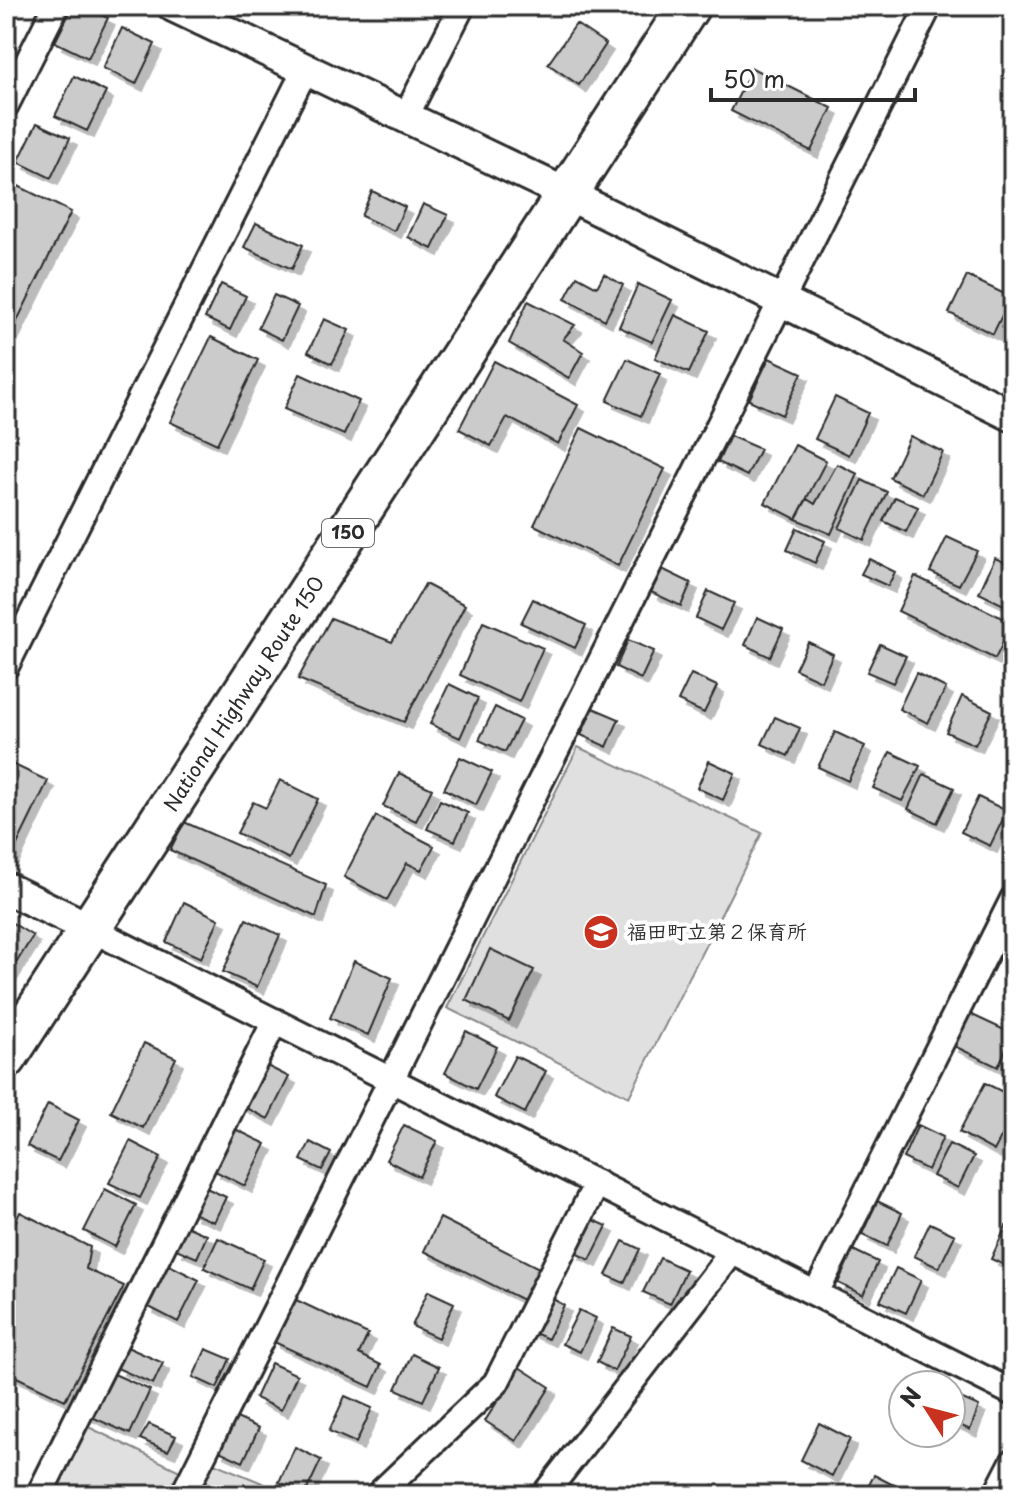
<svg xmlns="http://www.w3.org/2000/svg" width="1019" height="1501" font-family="'Playpen Sans','Klee One',sans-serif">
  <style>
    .green { fill: #e0e0e0; stroke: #868686; stroke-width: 2 }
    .building { fill: #cbcbcb; stroke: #2b2b2b; stroke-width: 2; filter: url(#shadow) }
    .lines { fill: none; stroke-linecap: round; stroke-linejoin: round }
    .minor-casing { stroke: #2b2b2b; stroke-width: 30 }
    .tertiary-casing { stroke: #2b2b2b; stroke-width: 36 }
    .trunk-casing { stroke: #2b2b2b; stroke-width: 46 }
    .minor { stroke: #fff; stroke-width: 24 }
    .tertiary { stroke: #fff; stroke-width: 30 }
    .trunk { stroke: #fff; stroke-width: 40 }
    .labels { text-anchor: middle; stroke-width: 8; stroke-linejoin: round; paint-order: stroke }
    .shield { fill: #fff; stroke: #6b6b6b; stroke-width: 2 }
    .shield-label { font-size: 18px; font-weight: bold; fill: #2b2b2b }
    .street-label { font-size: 20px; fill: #2b2b2b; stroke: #fff }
    .poi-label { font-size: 20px; font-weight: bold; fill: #2b2b2b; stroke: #fff; text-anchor: start }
  </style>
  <defs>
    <filter id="shadow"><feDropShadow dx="7" dy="7" stdDeviation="0" flood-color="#0004"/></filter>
  </defs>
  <rect width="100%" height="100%" fill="#fff"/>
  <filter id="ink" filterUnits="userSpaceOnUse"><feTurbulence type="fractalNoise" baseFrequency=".0125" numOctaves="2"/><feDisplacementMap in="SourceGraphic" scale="16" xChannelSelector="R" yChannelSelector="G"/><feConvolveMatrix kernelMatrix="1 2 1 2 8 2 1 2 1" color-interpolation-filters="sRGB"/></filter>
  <g filter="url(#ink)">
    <path class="green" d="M578 747 762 833 629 1097 447 1008Z
      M76 1421 192 1477 202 1458 291 1495H39Z"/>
    <path class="building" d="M73 6H82L108 18 88 58 55 42Z
      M576 24 606 44 579 85 548 64Z
      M122 28 155 44 136 84 103 68Z
      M752 68 832 108 811 151 731 111Z
      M74 76 106 92 87 131 55 116Z
      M37 123 70 138 51 178 18 162Z
      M6 180 71 212 6 343Z
      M372 191 405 207 394 231 361 216Z
      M423 204 448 215 432 249 408 237Z
      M256 223 303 245 292 269 244 247Z
      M604 274 623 285 605 320 565 299 577 276 597 287Z
      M967 276 1011 297 993 334 949 313Z
      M221 284 246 296 230 330 205 318Z
      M638 284 672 300 652 342 619 327Z
      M274 295 298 306 282 340 258 328Z
      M528 301 575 325 563 339 583 352 569 378 509 343Z
      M675 315 709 331 689 373 655 358Z
      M324 319 349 330 332 364 308 352Z
      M211 337 258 360 217 444 170 422Z
      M769 358 802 373 782 415 749 400Z
      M627 359 660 374 641 416 607 401Z
      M494 361 578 405 558 444 507 417 491 446 459 429Z
      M300 374 359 401 344 435 284 409Z
      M835 397 868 413 849 455 815 439Z
      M581 428 665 469 618 566 534 525Z
      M730 436 760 449 747 476 718 462Z
      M910 436 943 452 923 494 890 478Z
      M795 445 826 461 796 519 765 503Z
      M837 464 858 474 831 534 796 519 807 499 815 504Z
      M862 480 887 492 864 540 839 528Z
      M895 497 918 507 906 532 883 521Z
      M797 528 825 541 815 563 787 550Z
      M947 537 977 551 959 585 930 572Z
      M995 558 1013 566V597L1008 607 979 593Z
      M869 559 895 572 888 586 861 574Z
      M662 569 691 583 681 606 651 592Z
      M915 576 1013 623 995 659 898 611Z
      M425 584 465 605 404 722 298 679 331 618 392 642Z
      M708 591 734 603 721 630 696 618Z
      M533 599 586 625 575 648 521 623Z
      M757 617 783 629 770 657 745 645Z
      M483 622 543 648 519 702 460 675Z
      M628 640 654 651 641 679 616 667Z
      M808 642 833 654 821 681 795 669Z
      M880 644 906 656 893 683 867 672Z
      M916 673 946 688 928 723 899 709Z
      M691 674 717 686 704 713 678 701Z
      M449 684 478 698 460 738 430 724Z
      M962 696 992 711 975 745 946 732Z
      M495 707 521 720 505 752 479 740Z
      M593 708 619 719 607 747 581 735Z
      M775 717 800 728 788 756 762 744Z
      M835 732 865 746 848 781 818 767Z
      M890 752 920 766 902 801 873 788Z
      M460 757 492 772 476 805 444 789Z
      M6 761 48 781 9 861 6 860Z
      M709 761 735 773 723 800 697 788Z
      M399 773 432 789 416 821 383 806Z
      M924 774 954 788 937 823 908 809Z
      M280 780 318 799 289 859 237 833 253 802 266 808Z
      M978 797 1007 811 990 846 961 832Z
      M440 800 468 813 455 841 427 829Z
      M376 816 434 846 421 870 407 863 387 900 344 877Z
      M184 822 326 885 316 917 170 850Z
      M184 902 219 919 201 958 166 942Z
      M6 919 33 936 6 979Z
      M246 919 280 935 257 987 223 972Z
      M490 949 534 970 509 1021 466 1000Z
      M354 961 392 978 368 1035 330 1018Z
      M968 1013 1013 1034 998 1067 952 1045Z
      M466 1031 497 1047 476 1089 445 1073Z
      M144 1043 176 1058 143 1128 111 1112Z
      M515 1056 546 1071 525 1113 494 1097Z
      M257 1061 289 1077 268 1119 237 1103Z
      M985 1083 1013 1097V1115L994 1151 959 1132Z
      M48 1104 79 1120 58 1161 27 1146Z
      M404 1125 437 1141 419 1177 386 1160Z
      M918 1125 943 1137 928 1170 903 1158Z
      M235 1129 266 1144 245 1186 213 1170Z
      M130 1141 161 1157 140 1198 109 1183Z
      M310 1142 331 1153 322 1170 301 1160Z
      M949 1144 974 1156 958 1188 933 1176Z
      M202 1186 226 1197 214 1222 190 1212Z
      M105 1189 136 1205 115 1247 84 1231Z
      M877 1201 902 1213 887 1246 862 1234Z
      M20 1212 90 1247 86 1269 124 1286 65 1400 6 1372V1242Z
      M440 1218 541 1269 525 1301 424 1251Z
      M589 1218 607 1226 590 1260 573 1252Z
      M930 1223 955 1235 939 1268 914 1256Z
      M186 1226 207 1235 197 1258 176 1249Z
      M1006 1226 1013 1229V1269L991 1259Z
      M218 1238 264 1259 250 1289 204 1268Z
      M623 1241 640 1249 624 1283 606 1275Z
      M853 1250 878 1262 863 1295 838 1283Z
      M660 1258 686 1270 670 1304 643 1292Z
      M167 1264 199 1280 178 1322 147 1306Z
      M896 1268 921 1280 906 1313 880 1301Z
      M428 1291 454 1303 438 1338 412 1326Z
      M547 1296 564 1305 548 1339 530 1331Z
      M292 1298 368 1334 359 1354 381 1365 371 1387 272 1341Z
      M579 1310 596 1318 580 1352 562 1344Z
      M613 1328 631 1336 614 1371 597 1362Z
      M127 1347 163 1363 153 1384 117 1368Z
      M206 1349 230 1359 217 1388 193 1377Z
      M412 1354 439 1367 423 1401 396 1389Z
      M271 1363 297 1375 281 1410 255 1398Z
      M519 1367 550 1387 516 1441 485 1421Z
      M105 1370 150 1390 130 1434 85 1414Z
      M951 1394 979 1406 970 1430 951 1421Z
      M345 1396 372 1408 356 1443 329 1431Z
      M232 1416 259 1428 243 1462 217 1450Z
      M819 1423 850 1439 832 1476 801 1460Z
      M149 1424 176 1436 168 1451 140 1439Z
      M295 1447 321 1460 305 1494 279 1482Z
      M874 1475 903 1490 900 1495H864Z"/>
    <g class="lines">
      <defs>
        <path id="minor" d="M6 105 56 6
          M406 116 462 6
          M6 666 306 68
          M91 929 1013 1393
          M816 1293 1013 899
          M39 1495 275 1021
          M183 1495 929 6
          M378 1495 496 1383 597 1183
          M544 1495 733 1251
          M996 1495 1013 1462"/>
        <path id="tertiary" d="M173 6 567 194 1013 416
          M6 888 91 929"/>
        <path id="trunk" d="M6 1058 689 6"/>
      </defs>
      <use href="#minor" class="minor-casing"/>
      <use href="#tertiary" class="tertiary-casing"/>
      <use href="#trunk" class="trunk-casing"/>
      <use href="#minor" class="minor"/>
      <use href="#tertiary" class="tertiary"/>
      <use href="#trunk" class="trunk"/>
    </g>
  </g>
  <defs>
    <symbol id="school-disc" viewBox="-11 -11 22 22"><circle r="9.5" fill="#c8321e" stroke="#fff"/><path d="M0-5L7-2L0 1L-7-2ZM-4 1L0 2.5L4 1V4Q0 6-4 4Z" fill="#fff"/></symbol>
  </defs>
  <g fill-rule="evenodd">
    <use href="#school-disc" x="581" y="912" width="40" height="40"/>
  </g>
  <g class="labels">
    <rect class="shield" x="322" y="519" width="52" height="28" rx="6"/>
    <g class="shield-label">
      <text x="348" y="539">150</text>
    </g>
    <g class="street-label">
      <text transform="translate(244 694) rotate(-57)" y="7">National Highway Route 150</text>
    </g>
    <g class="poi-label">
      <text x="627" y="939">福田町立第２保育所</text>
    </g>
  </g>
  <rect width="1019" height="1501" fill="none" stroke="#fff" stroke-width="32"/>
  <rect x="16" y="16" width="987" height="1469" fill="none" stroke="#2b2b2b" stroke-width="3" filter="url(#ink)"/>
  <g transform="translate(927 1409) rotate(306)"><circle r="38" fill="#ffffff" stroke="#aaaaaa" stroke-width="2"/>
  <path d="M0-6L14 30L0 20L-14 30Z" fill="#c8321e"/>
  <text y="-12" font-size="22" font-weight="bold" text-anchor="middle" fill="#2b2b2b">N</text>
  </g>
  <path d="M711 88v12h204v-12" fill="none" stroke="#2b2b2b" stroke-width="4"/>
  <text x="723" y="88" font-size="24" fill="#2b2b2b" stroke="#ffffff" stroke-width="6" paint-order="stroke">50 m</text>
</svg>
